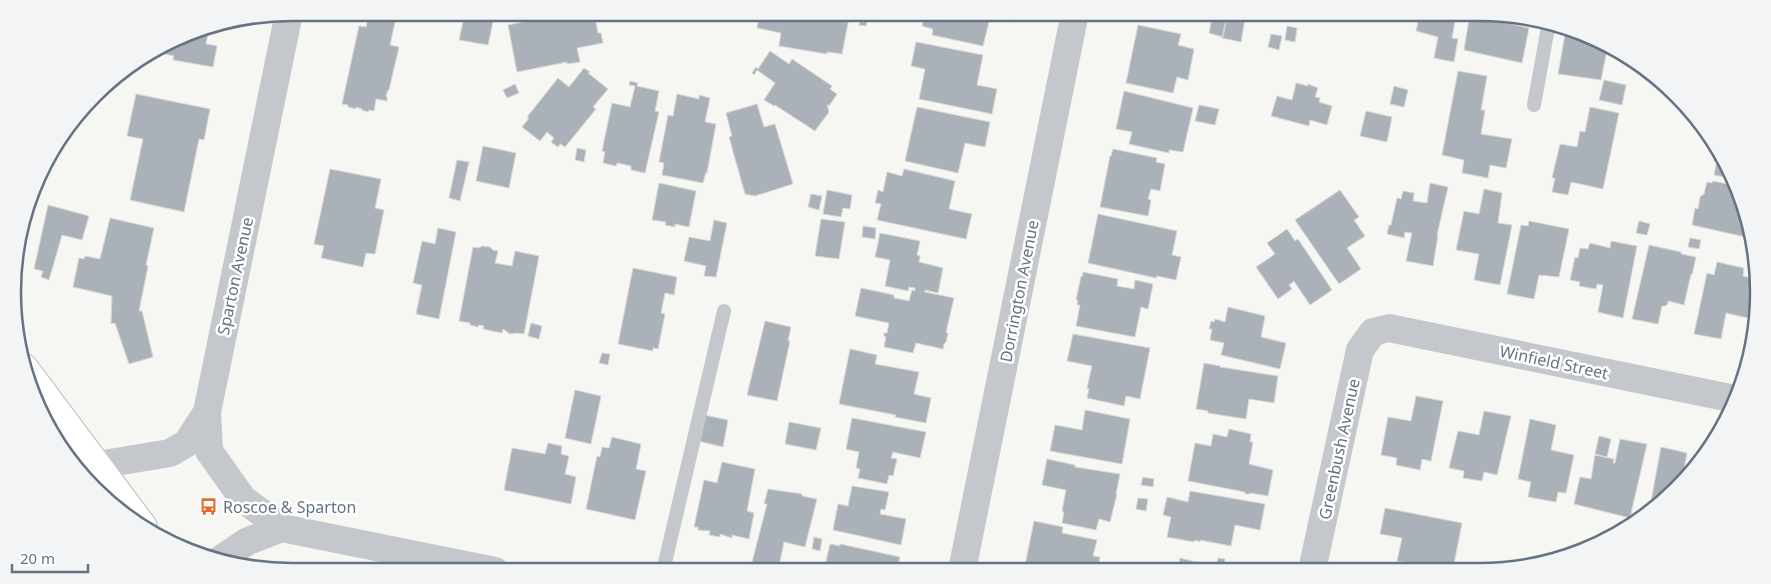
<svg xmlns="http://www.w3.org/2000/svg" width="1771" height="584" font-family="'Noto Sans',sans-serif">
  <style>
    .building { fill: #abb1b8; stroke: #d8d8d6 }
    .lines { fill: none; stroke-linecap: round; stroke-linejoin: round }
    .primary-casing { stroke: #b7babf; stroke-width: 30 }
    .lane { stroke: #c4c7cb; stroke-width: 14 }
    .street { stroke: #c4c7cb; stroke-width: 28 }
    .primary { stroke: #fff; stroke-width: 28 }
    .labels { text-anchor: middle; stroke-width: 5; stroke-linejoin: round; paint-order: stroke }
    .street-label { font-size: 16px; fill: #657384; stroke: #fff }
    .poi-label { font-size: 16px; fill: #657384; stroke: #fff; text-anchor: start }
    .rim { fill: none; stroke: #657384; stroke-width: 2.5 }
  </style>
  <rect width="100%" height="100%" fill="#f6f6f3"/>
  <path class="building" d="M369 13H397L390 45 399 47 389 90H388L386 96 387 97V101L376 99 374 111 369 110 368 112 362 110V109L356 107V109L348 107V105L342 104 359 26 366 27Z
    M465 13H474L494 17 488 45 459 40Z
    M568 13H571L572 16 594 13 598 33H601L603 43 577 48 580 62 567 64V62L517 72 508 25Z
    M763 13H850L842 54 827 52V54L779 46 781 33 757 28 759 17 762 18Z
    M862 13H882L880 22 870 20 871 18H868L866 26 859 25Z
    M925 13H1012L1010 22 990 18 983 46 932 35 933 29 922 26Z
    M1213 13H1228L1223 37 1209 33Z
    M1420 13H1454V14L1456 15 1452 38 1458 39 1454 62 1434 58 1438 37 1416 31Z
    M1470 13 1498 15 1497 21 1529 28 1522 63 1464 50Z
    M1227 15 1245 19 1241 42 1222 38Z
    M1138 25 1181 34 1178 45 1194 49 1188 80 1177 77 1173 93 1126 83Z
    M1287 26 1297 28 1295 42 1285 40Z
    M209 29 206 44 217 46 213 67 173 60 174 56 160 53 161 49 185 34Z
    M1566 29 1607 50 1601 80 1558 74Z
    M1271 34 1282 36 1279 50 1268 47Z
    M916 42 983 55 977 85 997 89 992 114 919 99 925 69 911 66Z
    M770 51 789 64 792 59 832 86 830 89 837 94 829 106 827 104 829 112 815 131 775 105 774 106 764 100 775 83 757 70 754 75 752 73 756 67 758 69Z
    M584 68 590 72 588 73 608 89 593 107 596 109 565 147 560 144 558 147 551 142 554 138 547 132 540 141 522 127 529 118 527 117 558 78 569 87Z
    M1458 71 1487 76 1481 110H1485L1481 134 1512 139 1506 168 1490 165 1488 178 1462 173 1464 160 1442 155Z
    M1604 80 1626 85 1622 105 1599 100Z
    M630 81 638 83 637 86 659 91 655 111 659 112 645 173 631 170V166L617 163 616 166 603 163 605 152 602 151 612 103 630 107 635 86 629 85Z
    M1296 83 1308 86V84L1318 88 1315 97 1320 98 1319 102 1332 106 1327 125 1310 120 1309 126 1271 116 1277 96 1292 100Z
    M515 84 519 93 507 98 503 90Z
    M1394 86 1408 90 1404 107 1390 104Z
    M1124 91 1193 108 1183 152 1169 150V153L1129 144 1132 132 1116 129Z
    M136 94 210 109 204 140 199 139 184 212 130 200 143 139 127 136Z
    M677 94 699 99V95L710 98 705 122 716 124 707 173 706 172 703 183 662 175 664 163 659 162 668 115 673 116Z
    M757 104 764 127 775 124 793 184 755 196 745 194 729 137 732 136 726 113Z
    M1199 105 1219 109 1215 125 1195 121Z
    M917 107 990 122 985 147 965 143 958 173 905 161Z
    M1590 107 1619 113 1603 189 1571 182 1568 195 1552 192 1555 178H1552L1560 144 1577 147 1580 131 1585 132Z
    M1366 111 1392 117 1387 142 1360 136Z
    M483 146 516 153 509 188 476 181Z
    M1716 147 1721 152 1730 178 1714 175 1717 161H1714Z
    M577 148 586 150 584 162 575 160Z
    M1113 149 1157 158 1156 162 1165 164 1160 191 1151 189 1148 199 1151 200 1148 216 1100 207 1110 156H1111Z
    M457 160 469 162 460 201 449 198Z
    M330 169 381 179 375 208 384 210 375 254 366 253 363 267 321 258 324 246 314 244Z
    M904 169 955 181 949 209 972 214 966 239 877 220 881 204 875 203 878 190 883 192 887 172 902 176Z
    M1713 181 1732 185 1750 238 1692 225 1695 208 1698 209 1700 197 1704 194 1707 182 1712 183Z
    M659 183 696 191 689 227 675 224V227L665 225 666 222 652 220Z
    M1430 183 1448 187 1437 235H1438L1433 266 1406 261 1412 233 1405 232 1404 238 1387 234 1389 225H1391L1397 198 1401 199 1403 191 1414 193 1413 201 1427 203Z
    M1484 189 1502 193 1498 223 1512 225 1500 285 1474 280 1479 254 1456 250 1464 211 1479 214Z
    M827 190 852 195 850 209 843 208 841 217 823 214Z
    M1340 190 1359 217 1354 220 1365 236 1347 248 1361 269 1339 284 1295 220Z
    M811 194 822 196 819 210 808 207Z
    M48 205 89 216 82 240 62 235 49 280 41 277 43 271 34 269Z
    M1098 214 1177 231 1172 255 1181 257 1176 280 1157 276 1156 278 1088 263Z
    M110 218 154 228 146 265 148 266 139 311H142L153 357 129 364 115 323 111 324 112 296 73 287 79 258 84 259 85 256 100 259Z
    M821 219 845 222 839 259 815 256Z
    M714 220 727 223 716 277 704 276 706 266 684 261 689 237 710 241Z
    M1529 221 1569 229 1559 277 1539 275 1534 299 1507 294 1521 225 1528 226Z
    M1639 221 1650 224 1647 235 1636 233Z
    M863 226 876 228 875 239 862 237Z
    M438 228 456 232 439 319 416 314 422 285 413 283 422 241 435 244Z
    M1287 229 1295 241 1298 239 1332 290 1310 305 1294 281 1289 285 1292 289 1278 299 1256 267 1275 254 1267 243Z
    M880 233 920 241 917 255 920 256 919 262 943 268 938 293 925 290V292L954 298 946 332 948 334 946 342 944 344 943 349 916 343 913 353 884 347 886 337 884 336V333H887L889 323 855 316 861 288 894 295V298L909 301 912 290 915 291V288L909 287 908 291 885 286 890 260 875 257Z
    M1690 238 1701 240 1699 249 1688 247Z
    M1611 241 1637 246 1623 318 1598 312 1603 285 1597 284 1596 289 1579 286 1580 282 1570 280 1575 257 1578 258 1580 248 1588 249 1590 243 1610 248Z
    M1649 245 1681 252V254L1696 257 1692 275 1691 274 1684 305 1668 301V304L1665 306H1662L1658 324 1632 319Z
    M482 246 490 247 493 250 498 251 495 263 512 266 515 251 539 256 524 334 517 333 510 334 503 329 502 333 483 329 484 326 479 325 478 327 470 325V323L459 321 473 247 479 248Z
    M1717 262 1744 268 1743 276 1755 279 1753 299 1748 318 1726 313 1721 339 1694 334 1707 273 1714 275Z
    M633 268 677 277 674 295 665 293 661 313 665 314 658 349 653 348V351L618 344Z
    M1083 272 1118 279 1117 286 1134 289 1135 280 1153 284 1148 309 1141 307 1135 337 1076 326 1080 305H1077L1078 300H1076L1081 276 1082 277Z
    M1228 307 1265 316 1261 337 1286 343 1280 369 1221 355 1224 343 1210 340 1212 329H1209L1211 321 1214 322 1215 319 1225 322Z
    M765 321 791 327 788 341H790L777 401 747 395Z
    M531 323 542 326 539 339 528 336Z
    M1073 334 1150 348 1140 399 1126 396 1124 406 1087 398 1089 389 1087 388 1092 366 1067 361Z
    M850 349 877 355 875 364 919 372 914 394 931 398 926 423 895 417 896 415 839 404Z
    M602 353 610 354 608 365 599 363Z
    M1204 363 1220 366V367L1278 376 1274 403 1249 399 1246 419 1208 413V411L1196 409Z
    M575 390 601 396 591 444 565 438Z
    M1416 396 1443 401 1431 461 1422 459 1420 470 1396 465 1397 458 1381 455 1388 417 1411 421Z
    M1085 410 1130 419 1122 464 1050 451 1055 425 1082 430Z
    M1484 411 1511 416 1497 475 1484 472 1482 481 1463 478 1464 471 1449 468 1458 431 1479 435Z
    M704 415 728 420 723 447 698 441Z
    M852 418 926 432 920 458 893 452 891 458 897 459 893 476 889 475 887 484 858 478 860 469 856 468 859 452 846 449Z
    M1530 419 1556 425 1551 450 1574 455 1566 493 1558 492 1556 502 1528 497 1531 482 1518 479Z
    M789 422 821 428 816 450 785 444Z
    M1229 429 1251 434 1250 442H1253L1249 464 1273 470 1268 496 1250 493 1249 494H1245V492L1188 481 1195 443 1211 446 1213 434 1227 437Z
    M1599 436 1611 439 1607 457 1595 454Z
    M612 437 641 444 636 469 646 471 635 520 586 509 597 456 600 457 602 447 609 448Z
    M1620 439 1647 444 1630 518 1574 504 1580 477 1591 479 1595 455 1614 459 1613 463H1615Z
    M548 443 562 446 561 454 569 456 565 474 576 477 571 504 504 490 512 448 545 454Z
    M1661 447 1687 453 1682 480 1663 502 1649 512Z
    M1047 459 1075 465V467L1120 474 1116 494H1117L1110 522 1099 519 1096 530 1062 523 1064 512 1062 511 1066 490 1042 485Z
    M722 462 755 469 747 511 754 513 749 539 732 535V538L720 534V537L709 535 710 531 698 530V527H694L704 480 717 483Z
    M1143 477 1154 479 1153 487 1141 485Z
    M852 486 889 492 885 510 881 509 880 514 906 519 901 545 833 530 838 504 848 506Z
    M768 489 802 494V496L817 499 805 547 784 542 779 567 752 562 767 504H764Z
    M1190 491 1265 504 1260 530 1235 525 1231 546 1200 540V542L1195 540 1194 542 1167 537 1171 517 1163 515 1167 497 1188 502Z
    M1138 498 1148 499 1146 511 1136 509Z
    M1385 508 1462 523 1453 569H1437L1397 561 1402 538 1380 534Z
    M1034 521 1063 527 1062 533 1097 540 1093 556 1100 557 1098 570H1024Z
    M814 537 822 539 820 551 812 549Z
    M830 544 840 546V544L900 557 897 570H824Z
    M1180 558 1216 567 1218 558 1225 559 1224 567 1229 568 1228 570H1178Z"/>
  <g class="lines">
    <defs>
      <path id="primary" d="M24 368 143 527"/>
    </defs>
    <use href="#primary" class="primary-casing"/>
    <path class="lane" d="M1534 105 1549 22
      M663 571 724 311"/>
    <path class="street" d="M207 412 209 451 243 499 282 528
      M98 465 170 453 187 443 207 412 289 13
      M218 561 248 541 282 528 495 571
      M962 570 1075 13
      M1312 570 1360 350 1373 332 1389 328 1735 399"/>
    <use href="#primary" class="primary"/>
  </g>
  <defs>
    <symbol id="bus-bare" viewBox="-9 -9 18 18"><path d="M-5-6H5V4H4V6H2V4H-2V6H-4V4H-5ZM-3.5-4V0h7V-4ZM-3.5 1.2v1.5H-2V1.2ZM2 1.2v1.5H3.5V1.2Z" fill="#e36927" stroke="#fff" stroke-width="2.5" paint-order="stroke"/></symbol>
  </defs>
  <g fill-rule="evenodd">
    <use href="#bus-bare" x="196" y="494" width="25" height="25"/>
  </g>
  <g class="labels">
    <g class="street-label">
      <text transform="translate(235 276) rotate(-78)" y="6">Sparton Avenue</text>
      <text transform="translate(1019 291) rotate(-79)" y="6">Dorrington Avenue</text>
      <text transform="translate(1554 362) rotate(12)" y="6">Winfield Street</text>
      <text transform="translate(1339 449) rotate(-78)" y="6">Greenbush Avenue</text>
    </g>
    <g class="poi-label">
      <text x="223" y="513">Roscoe &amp; Sparton</text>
    </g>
  </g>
  <path d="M0 0H1771V584H0ZM292 21H1479A271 271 0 0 1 1750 292V292A271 271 0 0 1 1479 563H292A271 271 0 0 1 21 292V292A271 271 0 0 1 292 21Z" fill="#f3f4f5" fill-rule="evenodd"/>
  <path class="rim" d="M292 21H1479A271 271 0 0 1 1750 292V292A271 271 0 0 1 1479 563H292A271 271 0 0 1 21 292V292A271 271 0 0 1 292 21Z"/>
  <path d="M12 564v8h76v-8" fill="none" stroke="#657384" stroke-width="2.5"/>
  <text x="20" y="564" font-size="15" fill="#657384" stroke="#ffffff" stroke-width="4" paint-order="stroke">20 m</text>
</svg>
